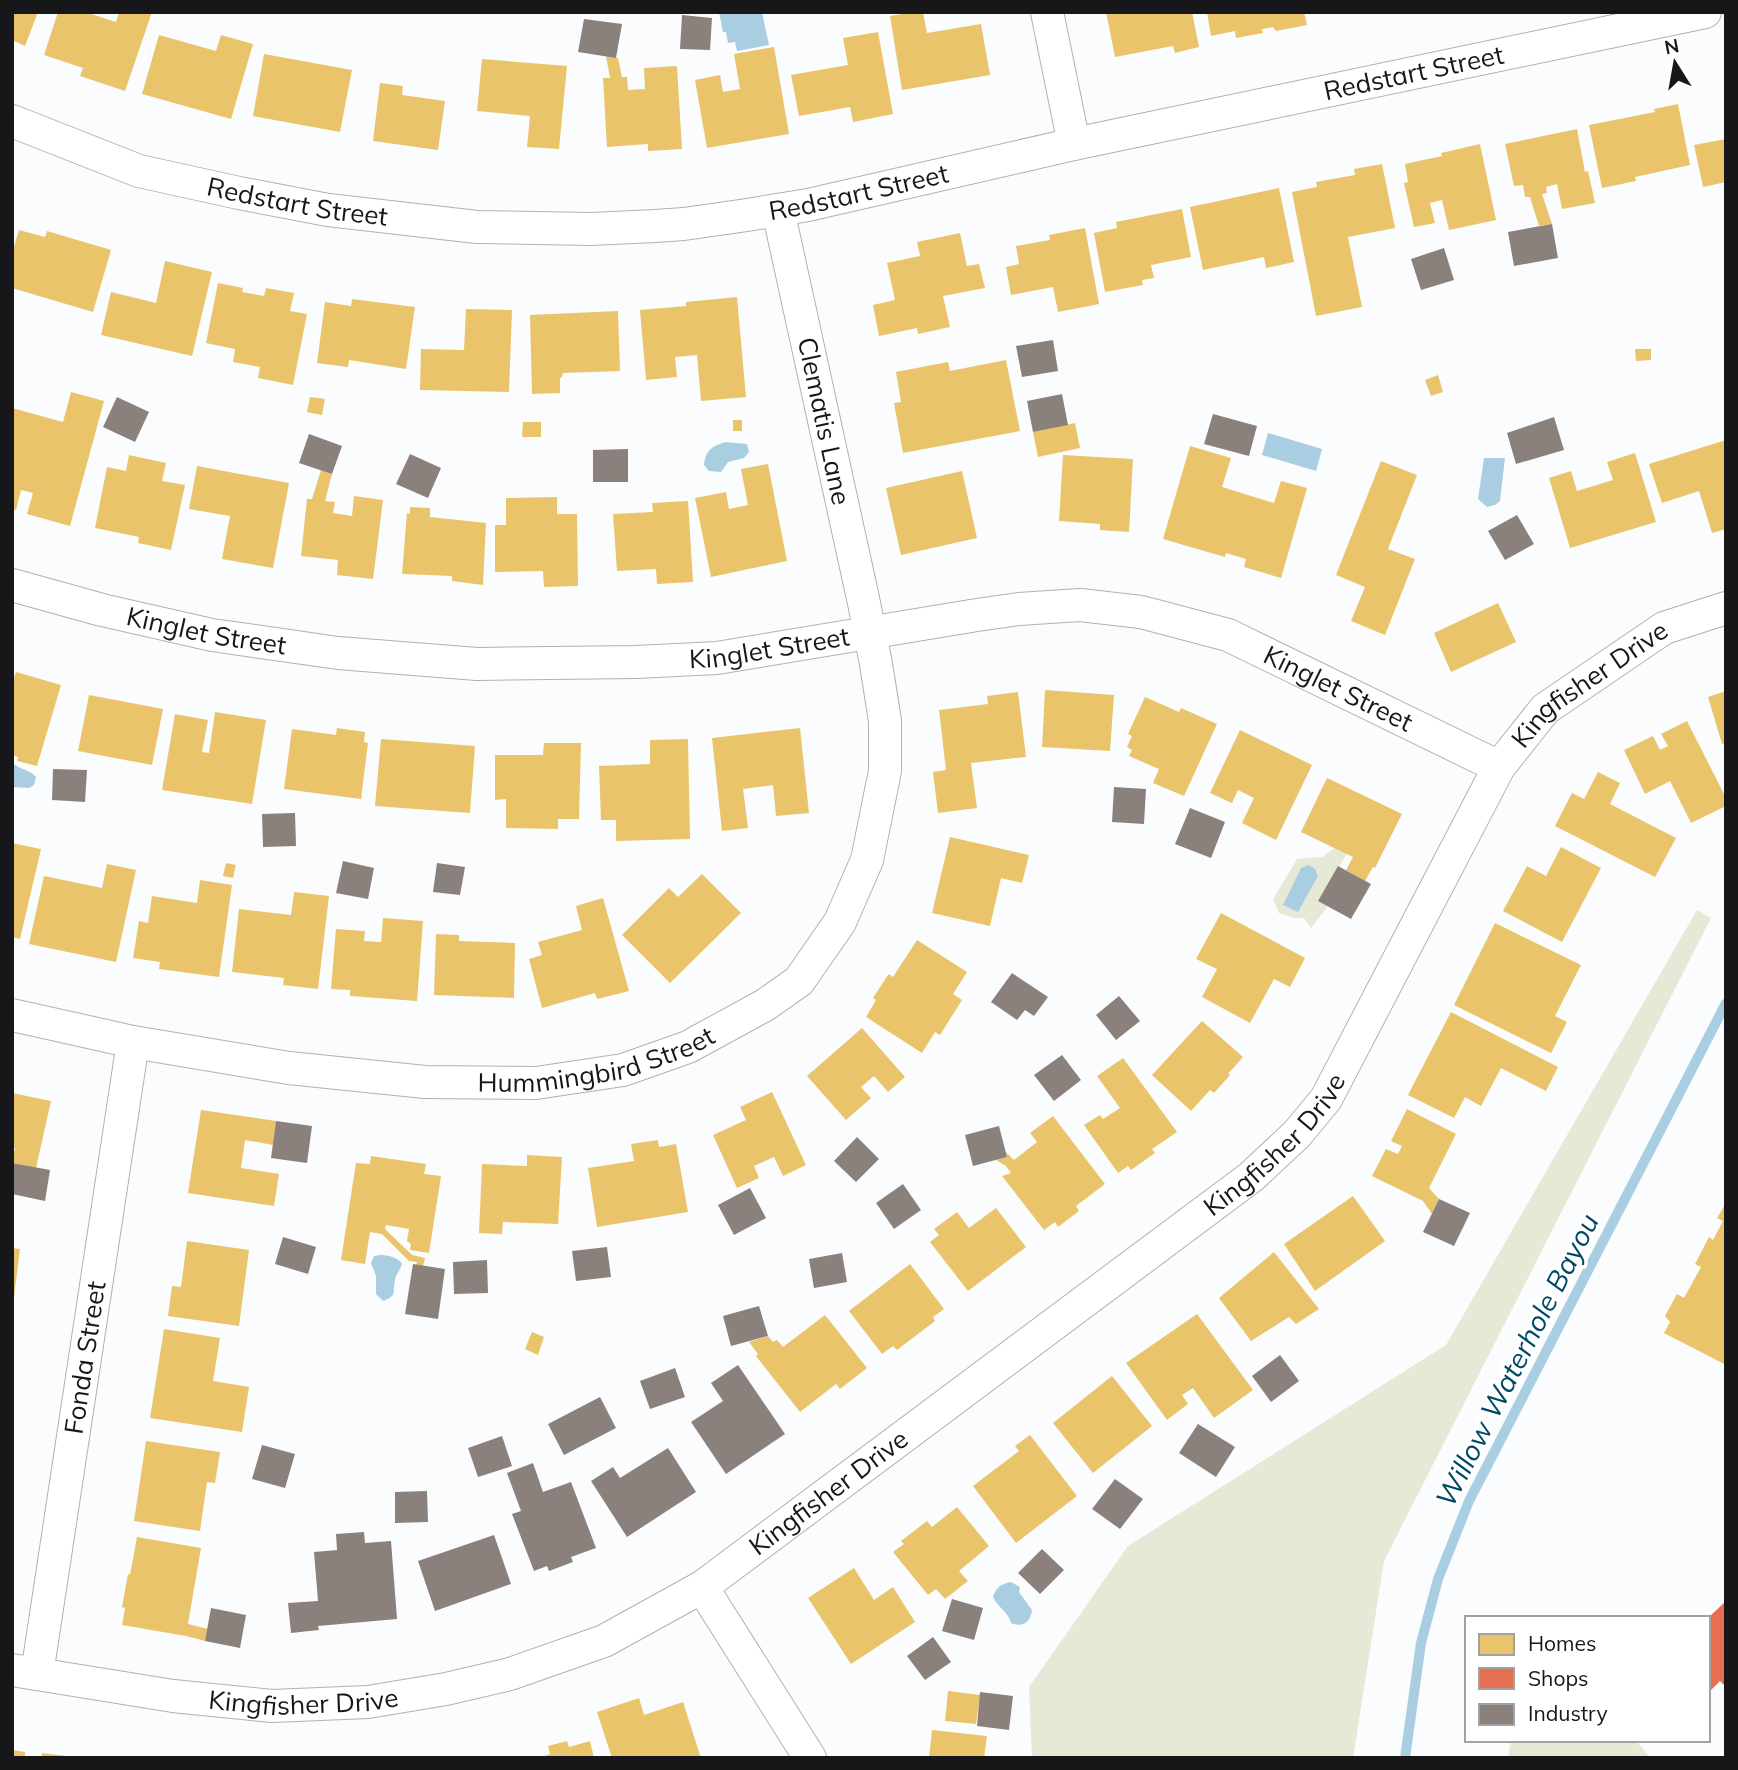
<svg xmlns="http://www.w3.org/2000/svg" width="1738" height="1770" font-family="Mulish,sans-serif">
  <style>
    .green { fill: #e5e9d5 }
    .water { fill: #a9cee2 }
    .homes { fill: #e9c46a }
    .shops { fill: #e76f51 }
    .industry { fill: #8a817c }
    .lines { fill: none; stroke-linecap: round; stroke-linejoin: round }
    .stream { stroke: #a9cee2; stroke-width: 10 }
    .street-casing { stroke: #b0b1b3; stroke-width: 34 }
    .street { stroke: #feffff; stroke-width: 32 }
    .labels { text-anchor: middle; stroke-width: 7; stroke-linejoin: round; paint-order: stroke }
    .street-label { font-size: 26px; fill: #171719; stroke: #fff }
    .water-label { font-size: 28px; font-style: italic; fill: #004965; stroke: #fff }
  </style>
  <rect width="100%" height="100%" fill="#fbfcfe"/>
  <path class="green" d="M1335 848 1347 854 1319 900 1328 906 1311 928 1304 918H1294L1279 913 1273 899 1297 859 1322 857Z
    M1697 910 1711 918 1384 1561 1353 1758H1032L1029 1687 1128 1546 1446 1345Z
    M1511 1740H1635L1651 1758H1508Z"/>
  <path class="water" d="M719 12H762L769 45 737 51 735 42 728 43 726 32H723Z
    M1268 433 1322 449 1316 471 1262 455Z
    M725 442 747 444 749 452 744 458 728 462 721 472 709 471 704 465C706 450 711 447 725 442Z
    M1484 458H1505L1500 501 1495 505 1487 507 1478 499Z
    M12 763C20 769 32 771 36 777L34 785 29 788 12 787Z
    M1309 865 1315 869 1318 876 1298 912 1283 905 1301 868Z
    M380 1255C388 1255 396 1257 402 1263 401 1270 396 1273 395 1280 392 1293 398 1295 383 1301L376 1294V1276L371 1263 374 1256Z
    M1011 1582 1020 1587 1019 1592 1032 1610C1031 1622 1022 1628 1011 1623 1008 1611 998 1608 993 1597 996 1587 1001 1584 1011 1582Z"/>
  <path class="homes" d="M12 12H38L25 46 12 40Z
    M58 12H85L116 22 119 12H152L125 91 80 76 83 68 44 55Z
    M913 12H923L927 33 981 24 990 75 902 90 890 16Z
    M1106 12H1192L1199 47 1175 53 1173 46 1115 57Z
    M1207 12H1304L1307 25 1276 31 1273 27 1262 29 1263 33 1236 38 1235 31 1211 36Z
    M878 32 893 114 853 122 850 107 799 116 791 75 848 65 843 38Z
    M159 35 216 51 221 35 253 44 231 119 142 94Z
    M774 47 789 134 707 148 695 80 720 75 723 92 740 89 734 54Z
    M264 54 352 70 340 132 253 116Z
    M606 56 618 58 622 77H627L628 90 645 89 644 68 677 66 682 149 648 151V144L607 147 603 78H610Z
    M482 59 567 66 559 149 527 147 530 116 477 111Z
    M380 83 403 86 402 95 445 101 438 150 373 141Z
    M1678 104 1690 165 1635 177 1636 181 1602 188 1589 125 1655 112 1654 109Z
    M1577 129 1585 172 1588 171 1595 203 1562 209 1557 184 1546 187 1547 193 1542 194 1552 224 1539 226 1530 197H1525L1523 185 1514 186 1505 144Z
    M1726 139V182L1703 187 1694 145Z
    M1480 144 1496 220 1449 230 1442 200 1430 203 1435 223 1414 227 1404 183 1408 182 1405 164 1442 156 1441 153Z
    M1382 164 1395 228 1348 237 1362 307 1316 316 1292 192 1317 187 1316 182 1355 175 1354 169Z
    M1279 188 1294 262 1266 268 1264 257 1203 270 1190 207Z
    M1182 209 1191 257 1151 265 1154 278 1142 280 1143 285 1105 292 1094 233 1117 228 1116 222Z
    M1085 228 1099 304 1058 312 1053 287 1011 295 1006 267 1019 264 1016 246 1050 240 1049 235Z
    M19 230 45 237 47 231 111 250 93 312 12 288V253Z
    M960 233 967 266 979 264 985 288 943 296 950 327 918 334 917 328 879 336 873 305 895 300 887 263 920 256 917 242Z
    M165 261 212 272 192 356 101 335 111 292 156 303Z
    M218 283 243 288 242 292 264 296 266 288 294 293 290 311 307 314 293 385 258 378 260 367 233 362 235 349 206 343Z
    M737 297 746 397 701 401 697 355 675 357 677 377 646 380 640 310 686 306V302Z
    M352 299 415 307 406 369 349 360 348 367 317 363 325 302 351 306Z
    M466 309 512 310 509 392 420 390 421 349 464 350Z
    M618 311 620 371 563 373 562 377 560 378V393L532 394 530 315Z
    M1635 349H1651V360L1636 361Z
    M1006 360 1020 431 903 453 894 403 901 402 896 372 948 362 950 371Z
    M1438 375 1443 392 1431 396 1425 380Z
    M71 392 104 401 70 526 27 514 33 493 21 490 16 510 12 509V408L63 422Z
    M310 397 325 399 322 415 307 412Z
    M733 420H742V431H733Z
    M523 422H541V437H522Z
    M1075 423 1080 448 1038 457 1033 432Z
    M1726 440V529L1712 533 1699 491 1662 503 1649 464Z
    M1190 446 1231 458 1222 487 1274 503 1281 481 1307 488 1281 578 1244 567 1246 559 1226 553 1225 557 1163 539Z
    M1635 453 1656 522 1570 548 1549 478 1571 471 1577 491 1613 480 1607 462Z
    M129 455 166 463 162 481 185 485 171 550 138 543 139 537 95 528 107 467 126 471Z
    M1063 455 1133 459 1129 532 1100 530V524L1059 521Z
    M1381 461 1417 475 1388 549 1415 559 1385 635 1351 621 1365 587 1336 575Z
    M768 464 787 561 711 577 695 498 726 492 729 509 748 505 741 469Z
    M197 466 289 483 273 568 222 559 230 516 189 509Z
    M321 470 332 474 325 501 335 502 333 513 352 516 354 496 383 500 373 579 337 575 338 560 301 556 307 499H312Z
    M962 471 977 538 901 555 886 488Z
    M557 497V514H577L578 586 544 587 543 571 495 572V525H506V498Z
    M688 501 693 582 657 584 656 569 617 571 613 514 653 512 652 503Z
    M410 507 430 508V517L486 523 483 585 452 581V576L402 574 407 513 410 514Z
    M1498 603 1516 642 1451 672 1434 633Z
    M16 672 61 685 37 766 17 761 18 757 12 755V684Z
    M1045 690 1114 695 1110 751 1042 747Z
    M1726 691V743L1722 744 1708 697Z
    M1018 692 1026 757 971 763 977 808 938 813 933 772 946 770 939 710 988 704 987 696Z
    M89 695 163 709 152 765 78 751Z
    M1145 697 1179 712 1181 708 1217 724 1184 796 1153 783 1159 769 1129 756 1132 750 1127 747 1132 736 1128 734Z
    M215 712 266 720 252 804 162 790 175 714 208 720 202 752 209 753Z
    M1687 721 1726 798V806L1691 823 1670 781 1645 794 1624 750 1653 736 1660 750 1668 746 1661 734Z
    M337 728 365 732 364 742 368 743 361 799 284 789 292 729 336 735Z
    M800 728 809 813 776 816 773 785 743 789 748 828 722 831 712 738Z
    M1240 730 1312 765 1276 840 1242 823 1254 798 1238 790 1232 803 1210 793Z
    M381 739 475 746 470 813 375 806Z
    M688 739 690 839 616 841V820H601L599 766 650 764V740Z
    M544 743H581L579 819H558V829L506 828V799L495 800V755H543Z
    M1598 772 1620 783 1610 804 1676 838 1655 877 1555 826 1572 793 1584 799Z
    M1327 778 1402 814 1375 868 1373 867 1365 881 1346 870 1353 857 1301 832Z
    M950 837 1029 855 1022 883 1001 878 990 926 932 913Z
    M12 843 41 849 20 939 12 937Z
    M1561 847 1601 868 1562 942 1503 911 1527 866 1546 876Z
    M226 863 236 865 233 878 223 876Z
    M107 864 136 870 116 962 29 944 44 876 102 888Z
    M702 874 741 913 670 983 622 935 669 888 678 897Z
    M200 880 232 885 219 977 159 969 160 962 133 958 139 921 148 923 152 896 197 903Z
    M294 892 329 896 318 989 283 985 284 978 232 972 239 909 291 915Z
    M603 898 629 991 597 999 595 993 542 1008 529 959 542 955 538 942 582 930 576 906Z
    M1221 913 1305 958 1290 987 1274 979 1250 1023 1202 997 1217 969 1196 959Z
    M383 918 423 921 417 1001 350 996V990L331 989 336 929 365 931 364 941 381 942Z
    M1495 923 1581 965 1555 1016 1567 1022 1551 1053 1454 1005Z
    M436 934 459 935V941L515 943 514 998 434 995Z
    M917 940 967 972 953 994 962 1000 940 1035 935 1032 922 1053 866 1017 876 1000 873 998 886 978 889 974 893 977Z
    M1451 1012 1558 1067 1546 1091 1501 1068 1481 1106 1465 1097 1454 1118 1408 1095Z
    M1202 1021 1243 1057 1228 1074 1230 1075 1214 1093 1210 1090 1191 1111 1152 1075Z
    M862 1028 905 1077 888 1092 874 1076 861 1087 871 1098 846 1120 807 1076Z
    M1123 1058 1177 1132 1152 1149 1155 1153 1131 1170 1128 1166 1118 1173 1084 1125 1100 1115 1103 1119 1120 1108 1097 1076Z
    M772 1092 806 1165 783 1176 774 1157 754 1166 759 1178 737 1188 713 1135 746 1120 740 1107Z
    M12 1093 51 1101 36 1168 12 1163 15 1148 12 1147Z
    M1407 1109 1456 1134 1429 1188 1439 1199 1432 1214 1423 1201 1372 1176 1386 1149 1398 1154 1402 1146 1391 1141Z
    M201 1110 276 1121 273 1145 245 1140 241 1168 279 1174 274 1206 188 1193Z
    M1053 1116 1105 1184 1076 1206 1079 1211 1058 1227 1055 1222 1044 1230 1002 1176 1011 1173 1006 1166 996 1160 1007 1157 1006 1152 1014 1160 1037 1142 1030 1133Z
    M658 1140 659 1147 676 1144 688 1212 597 1227 588 1168 634 1161 631 1144Z
    M527 1155 562 1157 558 1224 503 1222 502 1234 479 1233 482 1164 527 1166Z
    M371 1156 426 1164 424 1174 441 1176 429 1253 410 1250 411 1244 407 1241 409 1229 386 1225 385 1229 412 1255 425 1258 423 1266 416 1265 417 1262 409 1261 382 1234 370 1232 365 1264 341 1260 356 1163 370 1164Z
    M1353 1196 1385 1241 1315 1291 1284 1244Z
    M1726 1203V1365L1664 1333 1670 1322 1665 1316 1677 1294 1684 1298 1701 1267 1695 1264 1709 1237 1713 1240 1723 1221 1717 1218Z
    M996 1208 1026 1247 968 1291 930 1242 939 1235 934 1229 957 1212 969 1228Z
    M187 1241 249 1250 239 1326 168 1316 172 1286 181 1287Z
    M12 1248 20 1249 14 1297 12 1296Z
    M1274 1252 1319 1309 1296 1324 1289 1317 1251 1341 1219 1298Z
    M910 1264 944 1309 933 1317 935 1321 897 1350 893 1346 882 1354 849 1311Z
    M1197 1314 1253 1390 1214 1418 1193 1388 1182 1395 1188 1404 1167 1420 1126 1363Z
    M825 1315 867 1368 840 1389 836 1384 800 1412 756 1356 758 1354 749 1342 768 1336 773 1342 777 1340 783 1347Z
    M164 1329 220 1338 213 1381 249 1387 242 1432 150 1418Z
    M532 1332 544 1337 538 1355 525 1349Z
    M1112 1376 1152 1426 1093 1473 1053 1423Z
    M1030 1435 1077 1496 1016 1543 973 1486 1019 1451 1015 1446Z
    M146 1441 220 1452 215 1483 207 1482 200 1531 134 1521Z
    M957 1507 989 1546 959 1571 968 1581 945 1599 936 1589 928 1595 893 1552 904 1544 901 1541 927 1521 932 1527Z
    M137 1537 201 1548 188 1624 208 1629 205 1641 186 1636 122 1625 125 1608 122 1607 128 1574 130 1575Z
    M854 1568 874 1600 893 1587 915 1622 851 1664 808 1598Z
    M948 1691 980 1695 976 1724 945 1721Z
    M639 1698 644 1715 683 1702 701 1758H612L597 1712Z
    M932 1730 987 1736 984 1758H929Z
    M567 1741 569 1747 590 1741 594 1758H539L550 1754 548 1746Z
    M12 1750 25 1752V1758H12Z
    M42 1753 67 1756V1758H41Z"/>
  <path class="shops" d="M1726 1601V1687L1720 1681 1710 1691 1708 1689V1618Z"/>
  <path class="industry" d="M682 15 712 18 710 50 680 49Z
    M584 19 622 24 616 58 578 52Z
    M1552 224 1558 258 1514 266 1508 232Z
    M1444 248 1454 280 1421 290 1411 259Z
    M1053 340 1058 371 1022 377 1016 346Z
    M1062 394 1068 425 1033 432 1027 401Z
    M117 397 149 412 135 442 103 427Z
    M1213 414 1257 426 1249 456 1204 444Z
    M1554 417 1564 450 1516 464 1507 433Z
    M309 434 342 446 332 474 299 463Z
    M628 449V482H593V450Z
    M410 454 441 468 428 498 396 484Z
    M1517 515 1534 544 1505 560 1488 531Z
    M53 769 87 770 85 802 52 800Z
    M1114 787 1146 789 1144 824 1112 822Z
    M1190 808 1225 822 1211 858 1175 844Z
    M295 813 296 846 263 847 262 814Z
    M343 861 374 868 368 899 336 893Z
    M437 863 465 867 460 895 433 892Z
    M1338 866 1371 884 1351 919 1318 901Z
    M1012 973 1048 997 1034 1016 1025 1010 1017 1020 991 1002Z
    M1119 996 1140 1021 1116 1040 1096 1015Z
    M1062 1055 1081 1080 1054 1101 1034 1075Z
    M276 1121 312 1126 307 1163 271 1158Z
    M999 1126 1007 1157 973 1166 965 1135Z
    M857 1137 879 1159 856 1182 834 1161Z
    M12 1163 50 1170 45 1201 12 1194Z
    M903 1184 921 1210 894 1229 876 1203Z
    M750 1188 766 1218 734 1235 718 1205Z
    M1439 1199 1470 1213 1454 1246 1423 1232Z
    M283 1237 316 1247 308 1274 275 1264Z
    M607 1247 611 1277 576 1281 572 1251Z
    M842 1253 847 1282 814 1288 809 1259Z
    M487 1260 488 1293 454 1294 453 1262Z
    M413 1264 445 1269 438 1319 405 1314Z
    M759 1306 768 1336 731 1346 723 1316Z
    M1280 1355 1299 1381 1271 1402 1252 1376Z
    M738 1365 785 1434 726 1474 691 1422 723 1401 711 1383Z
    M675 1368 685 1397 650 1409 640 1381Z
    M600 1397 616 1428 564 1455 548 1424Z
    M1198 1424 1235 1447 1216 1477 1179 1453Z
    M502 1436 512 1466 478 1477 468 1448Z
    M262 1445 295 1454 285 1488 252 1479Z
    M668 1448 696 1492 627 1537 591 1481 613 1467 620 1478Z
    M533 1463 543 1492 571 1482 596 1548 571 1557 573 1562 549 1571 547 1566 534 1571 512 1514 521 1511 507 1473Z
    M1115 1479 1143 1499 1120 1529 1092 1509Z
    M427 1491 428 1522 395 1523V1492Z
    M364 1532 365 1543 391 1541 397 1619 318 1626 319 1630 291 1633 288 1603 318 1601 314 1552 337 1550 336 1534Z
    M494 1535 511 1584 435 1611 418 1561Z
    M1042 1549 1064 1570 1040 1594 1018 1573Z
    M952 1599 983 1608 974 1640 942 1631Z
    M211 1608 246 1615 240 1648 205 1641Z
    M933 1637 951 1662 925 1680 907 1656Z
    M980 1692 1013 1696 1009 1730 977 1726Z"/>
  <g class="lines">
    <path class="stream" d="M1405 1758 1421 1643 1438 1579 1469 1501 1726 1003"/>
    <defs>
      <g id="street">
        <path d="M1047 12 1074 144"/>
        <path id="s1" d="M12 121 139 171 239 193 328 210 477 227 591 229 655 226 684 224 747 215 808 205 1074 144 1705 12"/>
        <path id="s2" d="M12 585 102 610 212 635 338 653 477 664 636 662 717 658 977 615 1019 609 1080 605 1141 612 1228 635 1499 767"/>
        <path id="s3" d="M12 1015 133 1042 289 1068 425 1082 536 1083 623 1070 688 1047 765 1005 799 981 840 922 867 860 885 771V721L876 664 864 603 778 210"/>
        <path d="M702 1587 810 1758"/>
        <path id="s4" d="M12 1670 173 1696 272 1706 368 1702 446 1689 510 1674 604 1641 702 1587 1251 1177 1297 1134 1326 1099 1499 767 1545 709 1664 628 1726 608"/>
        <path id="s5" d="M37 1674 133 1042"/>
      </g>
    </defs>
    <use href="#street" class="street-casing"/>
    <use href="#street" class="street"/>
  </g>
  <g class="labels">
    <g class="street-label">
      <text dy="9" stroke="none"><textPath href="#s1" startOffset="1432">Redstart Street</textPath></text>
      <text dy="9" stroke="none"><textPath href="#s1" startOffset="864">Redstart Street</textPath></text>
      <text dy="9" stroke="none"><textPath href="#s1" startOffset="298">Redstart Street</textPath></text>
      <text transform="translate(824 421) rotate(78)" y="9">Clematis Lane</text>
      <text dy="9" stroke="none"><textPath href="#s2" startOffset="200">Kinglet Street</textPath></text>
      <text dy="9" stroke="none"><textPath href="#s2" startOffset="766">Kinglet Street</textPath></text>
      <text dy="9" stroke="none"><textPath href="#s2" startOffset="1354">Kinglet Street</textPath></text>
      <text dy="9" stroke="none"><textPath href="#s4" startOffset="2007">Kingfisher Drive</textPath></text>
      <text dy="9" stroke="none"><textPath href="#s3" startOffset="593">Hummingbird Street</textPath></text>
      <text dy="9" stroke="none"><textPath href="#s4" startOffset="1440">Kingfisher Drive</textPath></text>
      <text dy="9" stroke="none"><textPath href="#s5" startOffset="320">Fonda Street</textPath></text>
      <text dy="9" stroke="none"><textPath href="#s4" startOffset="873">Kingfisher Drive</textPath></text>
      <text dy="9" stroke="none"><textPath href="#s4" startOffset="294">Kingfisher Drive</textPath></text>
    </g>
    <g class="water-label">
      <text transform="translate(1517 1360) rotate(-63)" y="10">Willow Waterhole Bayou</text>
    </g>
  </g>
  <rect width="1738" height="1770" fill="none" stroke="#171719" stroke-width="28"/>
  <rect x="1465" y="1616" width="245" height="126" fill="#ffffff" stroke="#a2a2a3" stroke-width="2"/>
  <rect x="1479" y="1634" width="35" height="21" fill="#e9c46a" stroke="#a2a2a3" stroke-width="2"/>
  <text x="1528" y="1651" font-size="21" fill="#171719">Homes</text>
  <rect x="1479" y="1668" width="35" height="21" fill="#e76f51" stroke="#a2a2a3" stroke-width="2"/>
  <text x="1528" y="1686" font-size="21" fill="#171719">Shops</text>
  <rect x="1479" y="1704" width="35" height="21" fill="#8a817c" stroke="#a2a2a3" stroke-width="2"/>
  <text x="1528" y="1721" font-size="21" fill="#171719">Industry</text>
  <g transform="translate(1675 63) rotate(349)" stroke="#ffffff" stroke-width="5" paint-order="stroke">
  <path d="M0-5L12 26L0 18L-12 26Z" fill="#171719"/>
  <text y="-10" font-size="19" font-weight="bold" text-anchor="middle" fill="#171719">N</text>
  </g>
</svg>
